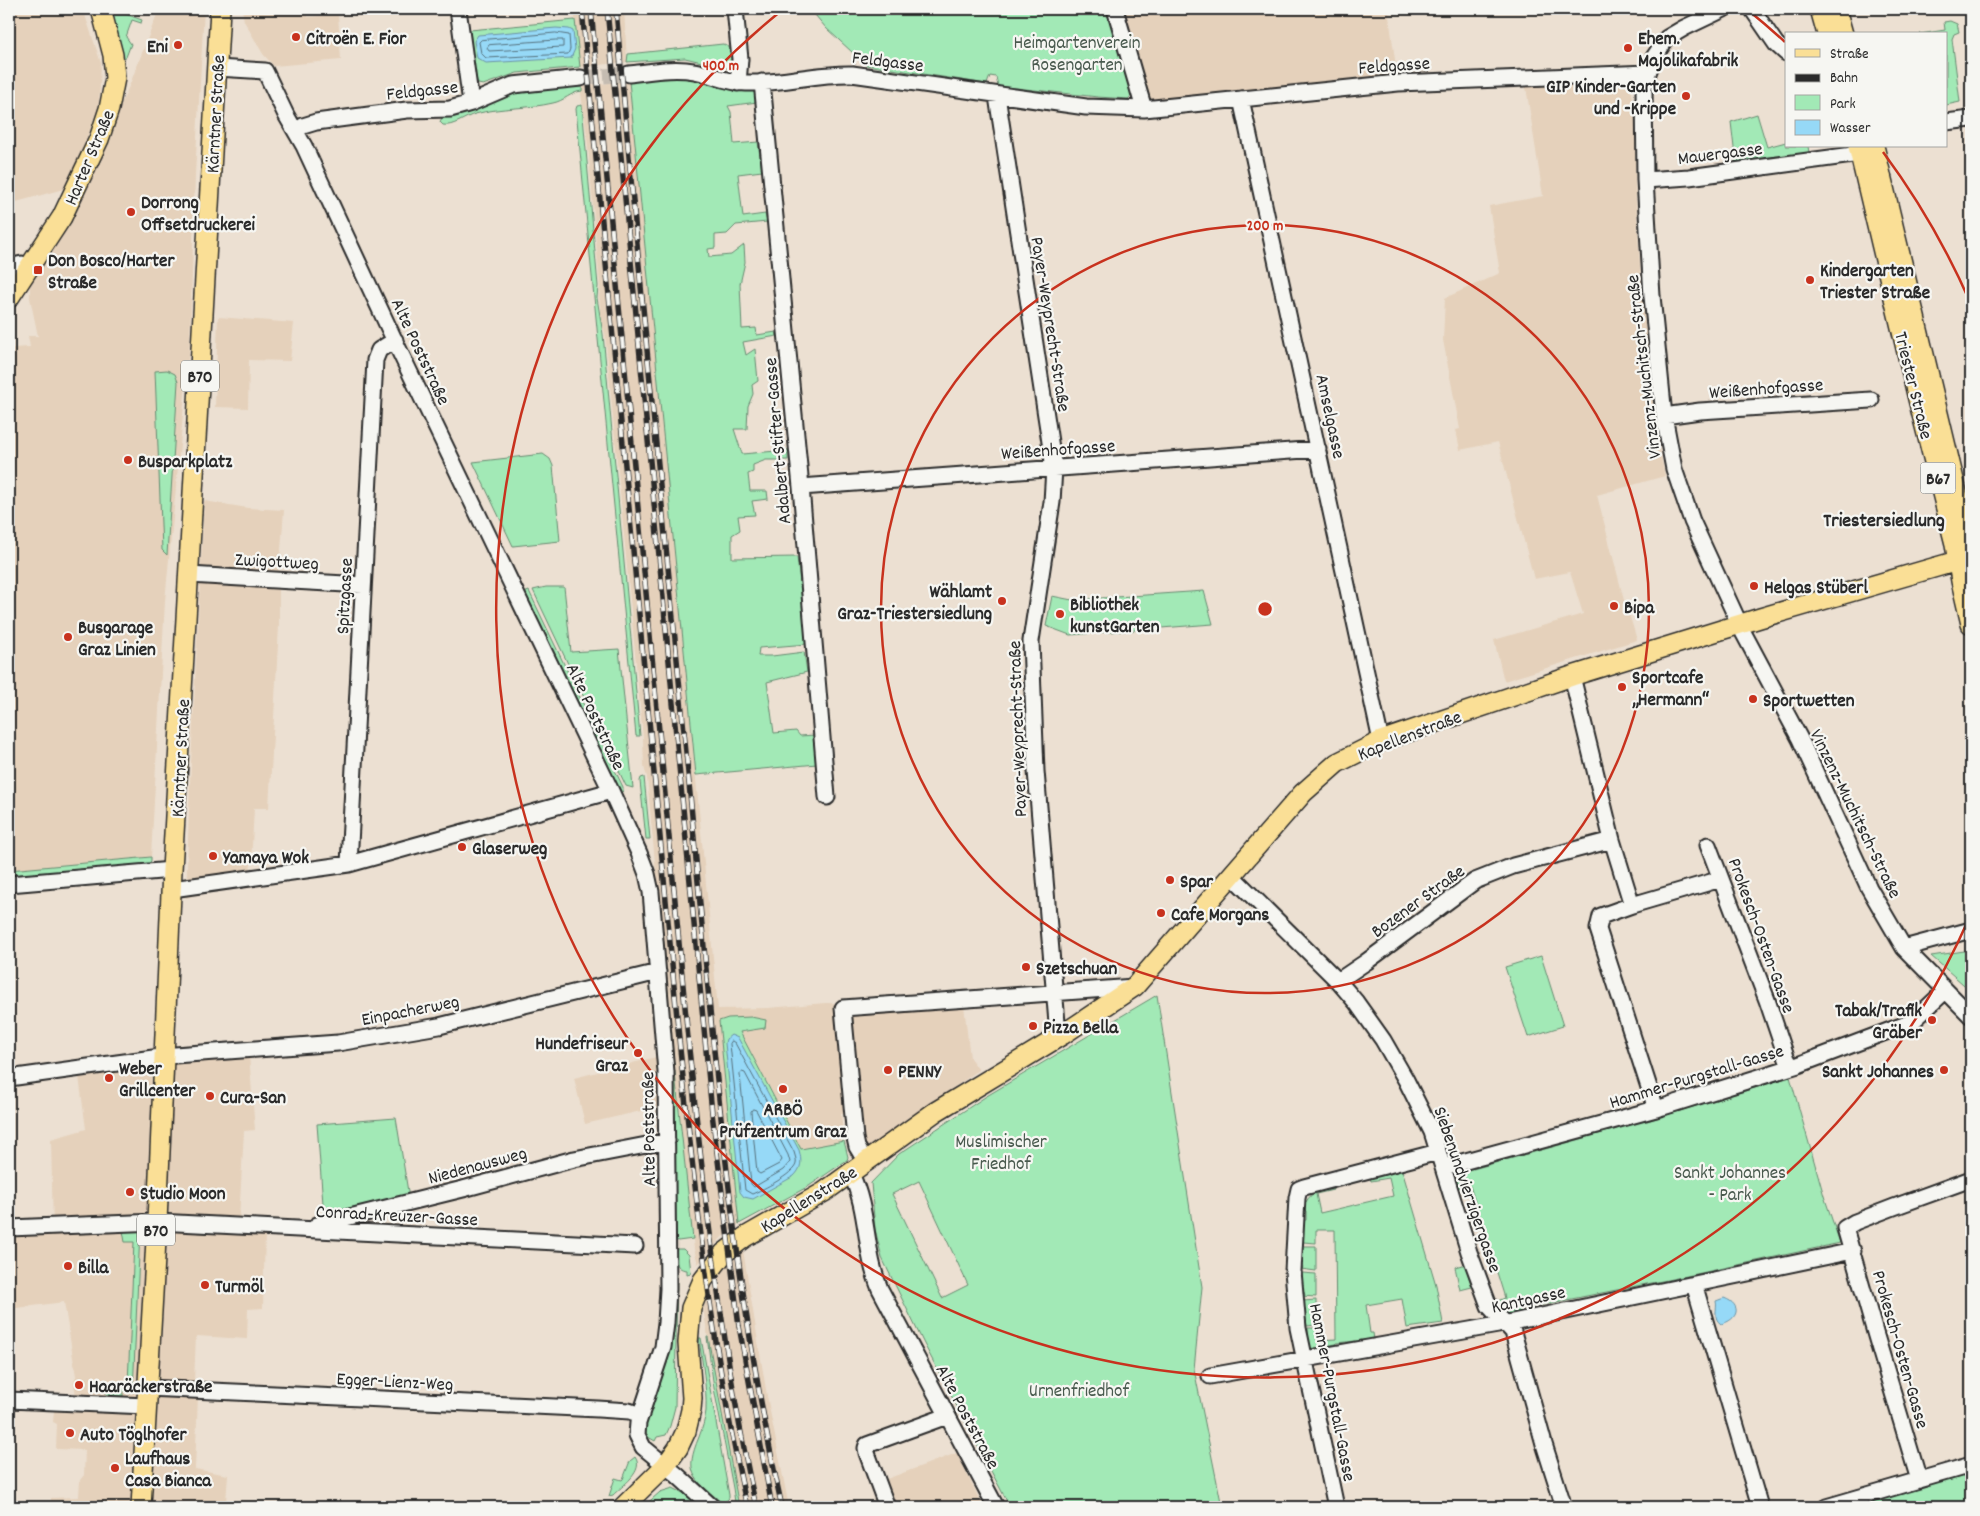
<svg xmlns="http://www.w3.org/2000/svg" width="1980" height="1516" font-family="Dekko,sans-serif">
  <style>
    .built { fill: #e5d1bb }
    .green { fill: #a2e9b6; stroke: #668a70; fill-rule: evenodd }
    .water { fill: #96d9f7; stroke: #6b93a5 }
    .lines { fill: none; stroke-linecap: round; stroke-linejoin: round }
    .shore { stroke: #56717d; stroke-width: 1 }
    .minor-tunnel { stroke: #c5bcb1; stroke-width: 15; stroke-dasharray: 15 8; stroke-linecap: butt }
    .minor-casing { stroke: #2b2b2b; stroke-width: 19 }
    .major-casing { stroke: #2b2b2b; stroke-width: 22 }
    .minor { stroke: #f6f6f2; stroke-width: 15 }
    .major { stroke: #fadf96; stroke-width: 19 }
    .rail-casing { stroke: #2b2b2b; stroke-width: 5.5 }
    .rail { stroke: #f6f6f2; stroke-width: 4; stroke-dasharray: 11; stroke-linecap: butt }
    .ring { fill: none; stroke: #c8321e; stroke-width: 2.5 }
    .poi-dot { fill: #c8321e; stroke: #f6f6f2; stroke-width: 2 }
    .labels { text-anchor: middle; stroke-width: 4.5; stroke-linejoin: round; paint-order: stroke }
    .shield { fill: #f6f6f2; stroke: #686867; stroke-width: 1 }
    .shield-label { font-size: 18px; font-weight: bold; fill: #2b2b2b }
    .poi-label { font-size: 19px; font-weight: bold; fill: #2b2b2b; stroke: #f6f6f2; text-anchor: start }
    .park-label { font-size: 19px; fill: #495a4e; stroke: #f6f6f2 }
    .street-label { font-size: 19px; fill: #2b2b2b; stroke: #f6f6f2 }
    .neighbourhood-label { font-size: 20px; font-weight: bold; fill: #2b2b2b; stroke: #f6f6f2 }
    .centre { fill: #c8321e; stroke: #f6f6f2; stroke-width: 2.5 }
    .ring-label { font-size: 15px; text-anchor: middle; font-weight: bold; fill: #c8321e; stroke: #f6f6f2; stroke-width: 4.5; stroke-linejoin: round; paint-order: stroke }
  </style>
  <rect width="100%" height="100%" fill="#ece0d2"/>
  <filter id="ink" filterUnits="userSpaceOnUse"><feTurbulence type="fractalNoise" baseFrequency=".02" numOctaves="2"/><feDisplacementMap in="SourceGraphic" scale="10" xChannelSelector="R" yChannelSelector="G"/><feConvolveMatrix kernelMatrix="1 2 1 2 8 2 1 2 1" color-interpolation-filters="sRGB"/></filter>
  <g filter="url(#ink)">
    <path class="built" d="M9 9H83L101 63 99 108 67 188 9 204Z
      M159 9H204L195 175 190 342 165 601 151 857 9 870V351L13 350V348L30 347 28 336H38L30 298V285L61 239 130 84Z
      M242 9H307L308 17 338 14 341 60 274 66 263 54 244 21Z
      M574 9H624L627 62 580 67Z
      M1122 9H1388L1397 74 1149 100Z
      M629 81 718 1009 768 1008 825 1003 964 1005 970 1058 979 1070 860 1153 852 1113 841 1114 844 1141 801 1149 740 1031 765 1028 719 1021 739 1224 722 1237 698 1264 694 1249 673 1055 647 777 644 767 643 738 605 333 602 325 599 296 600 287 587 137 581 93 582 86Z
      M1622 81 1631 89 1635 106V184L1641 282 1656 435 1665 476 1597 495 1625 604 1627 607 1637 640 1504 681 1494 640 1583 614 1570 572 1534 579 1498 442 1460 450 1456 430 1460 429 1443 340 1445 298 1500 273 1489 206 1543 196 1526 87Z
      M218 317 294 323 290 361 249 360 248 408 215 407Z
      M204 501 248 508 284 510 279 576V626L269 808H254L251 864 247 886 192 896 186 898 190 781Z
      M249 1055 255 1130 244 1131 239 1220 265 1234 263 1308 248 1309 247 1339 196 1336 194 1382 198 1396 195 1469 228 1475 226 1502 156 1507H51V1498L79 1497 80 1480 84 1475 85 1450 56 1449 57 1424 53 1422 54 1411 75 1412 76 1396 74 1382 76 1376 64 1302 9 1309V1235L53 1231 51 1139 86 1129 78 1069Z
      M656 1057 658 1107 585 1124 574 1078Z
      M743 1250 767 1396 789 1507H739L719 1408 703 1307 722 1271 733 1257Z
      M957 1453 983 1507H890L881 1481Z"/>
    <path class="green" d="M112 9 142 20 141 23 132 20 126 37 131 44 126 57 122 58Z
      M810 9H1109L1135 93 1128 99 1098 97 998 86 996 77 990 76 987 84 866 65 826 28Z
      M575 20 580 67 517 73 483 85 478 84 474 70 470 30Z
      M1950 21 1957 24 1959 32 1954 34 1952 39 1960 102 1946 105V34H1920L1945 30 1944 22Z
      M723 44 729 47 732 64 727 68 685 58 627 62 628 54Z
      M678 78 695 79 737 91H754L757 102 728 106 731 112 734 144 758 142 762 171 738 174 743 217 765 214 767 222 736 225 727 234 715 235V248L708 249 709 257 731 255 744 245 745 262 740 284 742 329 756 328 757 335 776 332 777 336 743 342 746 355 755 349 758 381 752 385 753 394 748 406 747 429H734L742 454 788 450V460H766L753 465V472L748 474 750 491H767L768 499 752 501 755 515 738 516 740 530 732 535V558L797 557 807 644 759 648 758 656H772L804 652 807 672 767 682 774 733 796 731 800 736 815 735 817 764 696 775 629 81Z
      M582 86V91C571 92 564 101 553 103 528 109 501 107 475 114 465 117 453 127 443 125L440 122 443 115 520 92Z
      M582 105 598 286 597 298 603 334 640 736H636L576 109 577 106Z
      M1757 114 1767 147 1786 142V146H1808L1809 153 1736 165 1731 122Z
      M167 370 175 374 178 382 167 555 162 550 155 371Z
      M543 454 550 459 553 466 560 541 513 546 473 462Z
      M546 587H564L571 652 619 649 633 788 626 786 533 590Z
      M529 591 623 787V791L620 794 524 593Z
      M1204 591 1213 624 1070 635 1046 626 1052 596 1072 600Z
      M644 777 650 839H646L640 781 641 778Z
      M151 857V861L148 865 9 878V870Z
      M1971 950V991L1931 956Z
      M1541 956 1563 1026 1528 1037 1505 967Z
      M1157 995 1202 1287 1194 1369 1222 1507H1010L924 1344 882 1258 875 1229 871 1183 899 1154 985 1097ZM919 1181 968 1285 942 1298 892 1194Z
      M751 1017 766 1020 765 1028 740 1032 801 1149 844 1141 848 1157 847 1160 809 1186 739 1224 719 1021 728 1018Z
      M673 1055 693 1239 678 1241 674 1239 671 1057Z
      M1790 1077 1824 1196 1840 1243 1687 1276 1521 1309V1315H1506L1495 1302 1505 1298 1470 1186 1459 1188 1457 1180 1463 1169 1471 1166 1473 1169 1617 1129 1620 1124 1642 1118 1647 1121Z
      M396 1118 409 1198 324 1217 317 1124Z
      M1402 1170 1436 1285 1443 1323 1407 1328 1402 1299 1366 1305 1370 1333H1373L1374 1339 1337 1343 1336 1344 1309 1349 1308 1328H1317V1340L1336 1339 1335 1230H1316V1243L1303 1242V1220H1306V1211L1303 1210C1307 1194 1317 1190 1332 1187L1333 1190 1316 1194 1320 1213 1393 1196 1389 1178 1371 1181 1370 1177Z
      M137 1228 140 1231 133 1392 123 1391V1396L107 1394 104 1391 105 1383 128 1384 134 1242H125L123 1231 101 1232 103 1230Z
      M1302 1246H1316V1271L1301 1269 1303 1268 1301 1265Z
      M676 1249H683L689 1255 691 1273 687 1274V1270C674 1269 676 1259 676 1249Z
      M1462 1265H1465L1472 1287 1460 1290 1455 1267Z
      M673 1271 677 1272 675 1407 670 1426 666 1435 657 1437 655 1441 648 1437 644 1429Z
      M1302 1273 1316 1274V1297L1302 1296 1305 1295 1304 1292H1302L1300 1276Z
      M1316 1300V1325L1307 1326 1303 1301Z
      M707 1337H708L739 1507H731L735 1502 733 1488 714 1388Z
      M699 1338H701L729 1495V1498L725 1502 720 1501C693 1478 684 1473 699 1437 702 1429 705 1420 706 1411 707 1386 702 1363 699 1338Z
      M635 1457C645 1471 622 1486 613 1495L609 1496 615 1478 622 1480 623 1479 630 1461Z
      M1971 1473V1507H1857Z
      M673 1488 683 1493 699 1507H643L660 1492Z"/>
    <path class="water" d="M556 28 569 29 573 31 575 49 571 58 486 63 477 58 474 41 478 35Z
      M731 1035 738 1038 799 1150C802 1161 802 1168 794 1176L753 1199 744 1197 740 1192 725 1043 726 1039Z
      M1724 1298C1743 1305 1738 1320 1721 1324 1712 1318 1718 1309 1716 1301Z"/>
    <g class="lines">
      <path class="shore" d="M556 33 569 35 570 49 568 54 486 58 481 53 479 42 481 40Z
        M556 40H563V47L489 51 487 48 489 45Z
        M732 1041 735 1043 794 1152C795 1156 797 1160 796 1164 794 1174 762 1190 752 1194L745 1190 730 1044Z
        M742 1072 745 1073 788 1155 790 1162 783 1170 754 1187 751 1184 740 1075Z
        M753 1109 756 1110 782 1160 779 1164 760 1174 757 1172 751 1112Z"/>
      <path class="minor-tunnel" d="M581 78 629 74"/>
      <defs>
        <path id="minor" d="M458 9 471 103
          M735 9 740 59 738 83
          M1115 9 1144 109
          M1724 9 1684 28 1667 38 1654 57 1648 73 1644 88 1645 180 1652 296 1664 416 1674 469 1692 521 1744 634 1800 739 1869 888 1904 948 1971 1016
          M1752 9 1776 44 1786 53
          M217 68 265 71 286 115 304 146 399 350 611 791 639 853 647 874 651 892 666 1072 668 1289 666 1323 663 1347 638 1423 637 1435 643 1447 677 1475 712 1507
          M629 74C649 72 673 67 694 71 711 74 727 83 746 83 781 84 817 73 852 74L1086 107 1144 109 1398 83 1648 73
          M762 82 801 487 827 797
          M997 96 1054 468 1052 502 1031 641 1036 771 1057 1023 1062 1035
          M1241 99 1381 741
          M1946 122 1971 119
          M296 131 303 126 316 122 407 110 450 109 471 103 513 85 581 78
          M1645 180 1689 177 1860 154
          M9 267 22 264 30 267
          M1664 416 1700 411 1871 400
          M801 487 1318 449
          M189 575 363 585
          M1572 676 1612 840 1632 905 1601 916 1598 929 1656 1109
          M1708 845 1767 1000 1787 1059 1792 1067
          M349 864 375 360 379 350 395 340
          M1231 875 1338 981 1356 1002 1383 1040 1406 1080 1432 1132 1469 1252 1489 1306 1513 1332 1544 1444 1564 1507
          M9 884 172 870
          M172 889 349 864 611 791
          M1632 905 1721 879
          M1904 948 1971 930
          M1338 981 1366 962 1475 881 1513 866 1612 840
          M9 1078 175 1055 338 1043 439 1026 658 972
          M866 1162 857 1147 855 1138 843 1008 1134 987
          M1444 1167 1663 1107 1798 1065 1912 1022 1945 991
          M851 1174C869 1211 864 1251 880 1289L996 1507
          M317 1225 463 1189 574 1159 667 1141
          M9 1228 157 1222 635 1246
          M1694 1284 1760 1507
          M1210 1376 1498 1325 1853 1251
          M147 1388 598 1409 629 1411 641 1415
          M9 1400 146 1406
          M1919 1480 1876 1336 1845 1228 1855 1222 1894 1207 1971 1179
          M887 1507 867 1453 866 1448 867 1445 947 1416
          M1336 1507 1298 1328 1293 1271 1297 1198 1299 1189 1304 1187 1438 1152
          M1826 1507 1971 1465"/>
        <path id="major" d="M1820 9 1827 34
          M1836 9 1843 34
          M1858 146 1918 399 1955 544 1961 581 1971 624
          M1874 146 1971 551
          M9 298 62 217 99 139 109 109 115 78 113 55 101 9
          M141 1507 157 1222 172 870 220 9
          M623 1507 665 1466 678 1448 686 1431 691 1410 692 1398 688 1343 691 1308 703 1280 724 1253 745 1237 824 1192 935 1112 1062 1035 1135 986 1303 793 1337 763 1381 741 1572 676 1760 618 1971 557"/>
      </defs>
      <use href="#minor" class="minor-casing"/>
      <use href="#major" class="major-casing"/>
      <use href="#minor" class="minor"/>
      <use href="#major" class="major"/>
      <defs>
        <path id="rail" d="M582 9 680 1049C696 1203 713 1356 747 1507
          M591 9 689 1049C705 1203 723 1356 756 1507
          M607 9 712 1113 739 1326 772 1507
          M616 9C638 271 665 532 690 794 712 1032 730 1273 782 1507"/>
      </defs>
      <use href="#rail" class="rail-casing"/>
      <use href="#rail" class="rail"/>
    </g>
  </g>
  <g class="ring">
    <circle cx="1265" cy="609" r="384"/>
    <path d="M1970 916A769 769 0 1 1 781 11M1749 11A769 769 0 0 1 1785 42M1883 152A769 769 0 0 1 1970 302"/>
  </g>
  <g class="poi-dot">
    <circle cx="296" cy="37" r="5"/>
    <circle cx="178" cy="45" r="5"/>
    <circle cx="1628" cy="48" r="5"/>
    <circle cx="1686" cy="96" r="5"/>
    <circle cx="131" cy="212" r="5"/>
    <rect x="33" y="265" width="10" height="10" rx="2.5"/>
    <circle cx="1810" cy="280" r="5"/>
    <circle cx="128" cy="460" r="5"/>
    <circle cx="1754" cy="586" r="5"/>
    <circle cx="1002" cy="601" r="5"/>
    <circle cx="1614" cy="606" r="5"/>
    <circle cx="1060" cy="614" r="5"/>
    <circle cx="68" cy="637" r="5"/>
    <circle cx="1622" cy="687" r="5"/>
    <circle cx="1753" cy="699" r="5"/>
    <circle cx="462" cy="847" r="5"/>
    <circle cx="213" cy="856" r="5"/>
    <circle cx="1170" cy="880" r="5"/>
    <circle cx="1161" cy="913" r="5"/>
    <circle cx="1026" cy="967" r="5"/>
    <circle cx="1932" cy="1020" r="5"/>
    <circle cx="1033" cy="1026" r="5"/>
    <circle cx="638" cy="1053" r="5"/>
    <circle cx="888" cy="1070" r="5"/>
    <circle cx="1944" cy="1070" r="5"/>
    <circle cx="109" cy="1078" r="5"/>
    <circle cx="783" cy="1089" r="5"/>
    <circle cx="210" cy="1096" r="5"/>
    <circle cx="130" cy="1192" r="5"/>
    <circle cx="68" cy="1266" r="5"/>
    <circle cx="205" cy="1285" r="5"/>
    <circle cx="79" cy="1385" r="5"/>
    <circle cx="70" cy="1433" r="5"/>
    <circle cx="115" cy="1468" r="5"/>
  </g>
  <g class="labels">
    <g class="shield">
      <rect x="181" y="360.5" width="38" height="31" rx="4"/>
      <rect x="1920.5" y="462.5" width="35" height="31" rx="4"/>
      <rect x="137" y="1214.5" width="38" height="31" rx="4"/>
    </g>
    <g class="shield-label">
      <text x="200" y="382">B70</text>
      <text x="1938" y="484">B67</text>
      <text x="156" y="1236">B70</text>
    </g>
    <g class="poi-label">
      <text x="306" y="44">Citroën E. Fior</text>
      <text x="1638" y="44">Ehem.<tspan x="1638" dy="22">Majolikafabrik</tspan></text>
      <text x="168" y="52" text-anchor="end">Eni</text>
      <text x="1676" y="92" text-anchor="end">GIP Kinder-Garten<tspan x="1676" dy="22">und -Krippe</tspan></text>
      <text x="141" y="208">Dorrong<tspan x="141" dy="22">Offsetdruckerei</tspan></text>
      <text x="48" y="266">Don Bosco/Harter<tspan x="48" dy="22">Straße</tspan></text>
      <text x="1820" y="276">Kindergarten<tspan x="1820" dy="22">Triester Straße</tspan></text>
      <text x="138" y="467">Busparkplatz</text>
      <text x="1764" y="593">Helgas Stüberl</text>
      <text x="992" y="597" text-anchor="end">Wählamt<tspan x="992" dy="22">Graz-Triestersiedlung</tspan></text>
      <text x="1070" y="610">Bibliothek<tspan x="1070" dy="22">kunstGarten</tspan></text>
      <text x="1624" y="613">Bipa</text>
      <text x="78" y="633">Busgarage<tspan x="78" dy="22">Graz Linien</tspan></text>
      <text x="1632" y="683">Sportcafe<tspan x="1632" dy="22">„Hermann“</tspan></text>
      <text x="1763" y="706">Sportwetten</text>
      <text x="472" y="854">Glaserweg</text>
      <text x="223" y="863">Yamaya Wok</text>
      <text x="1180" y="887">Spar</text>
      <text x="1171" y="920">Cafe Morgans</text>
      <text x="1036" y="974">Szetschuan</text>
      <text x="1922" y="1016" text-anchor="end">Tabak/Trafik<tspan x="1922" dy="22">Gräber</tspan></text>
      <text x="1043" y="1033">Pizza Bella</text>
      <text x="628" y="1049" text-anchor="end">Hundefriseur<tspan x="628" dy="22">Graz</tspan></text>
      <text x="119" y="1074">Weber<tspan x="119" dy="22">Grillcenter</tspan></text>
      <text x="898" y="1077">PENNY</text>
      <text x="1934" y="1077" text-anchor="end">Sankt Johannes</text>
      <text x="220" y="1103">Cura-San</text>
      <text x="783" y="1115" text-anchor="middle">ARBÖ<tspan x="783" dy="22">Prüfzentrum Graz</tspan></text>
      <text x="140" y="1199">Studio Moon</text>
      <text x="78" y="1273">Billa</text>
      <text x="215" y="1292">Turmöl</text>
      <text x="89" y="1392">Haaräckerstraße</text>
      <text x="80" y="1440">Auto Töglhofer</text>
      <text x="125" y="1464">Laufhaus<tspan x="125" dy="22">Casa Bianca</tspan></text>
    </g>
    <g class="park-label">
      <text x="1077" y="48">Heimgartenverein<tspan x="1077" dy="22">Rosengarten</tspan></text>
      <text x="1001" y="1147">Muslimischer<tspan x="1001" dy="22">Friedhof</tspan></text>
      <text x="1730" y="1178">Sankt Johannes<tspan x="1730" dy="22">- Park</tspan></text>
      <text x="1079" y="1396">Urnenfriedhof</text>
    </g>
    <g class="street-label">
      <text transform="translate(888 60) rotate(7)" y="7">Feldgasse</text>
      <text transform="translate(1394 64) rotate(-4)" y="7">Feldgasse</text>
      <text transform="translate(422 89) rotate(-6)" y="7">Feldgasse</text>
      <text transform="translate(214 114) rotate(-87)" y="7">Kärntner Straße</text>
      <text transform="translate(1720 152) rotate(-7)" y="7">Mauergasse</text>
      <text transform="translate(88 157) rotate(-67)" y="7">Harter Straße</text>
      <text transform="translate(1052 324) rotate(81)" y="7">Payer-Weyprecht-Straße</text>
      <text transform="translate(422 351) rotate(65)" y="7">Alte Poststraße</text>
      <text transform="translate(1642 367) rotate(-97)" y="7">Vinzenz-Muchitsch-Straße</text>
      <text transform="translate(1915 385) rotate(76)" y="7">Triester Straße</text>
      <text transform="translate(1766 387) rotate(-4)" y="7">Weißenhofgasse</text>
      <text transform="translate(1332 416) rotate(78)" y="7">Amselgasse</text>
      <text transform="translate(776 441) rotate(-95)" y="7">Adalbert-Stifter-Gasse</text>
      <text transform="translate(1058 448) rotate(-4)" y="7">Weißenhofgasse</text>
      <text transform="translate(277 560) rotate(3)" y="7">Zwigottweg</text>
      <text transform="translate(343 596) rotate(-87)" y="7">Spitzgasse</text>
      <text transform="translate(597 716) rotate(65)" y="7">Alte Poststraße</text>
      <text transform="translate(1016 729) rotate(-92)" y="7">Payer-Weyprecht-Straße</text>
      <text transform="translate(1409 734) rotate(-21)" y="7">Kapellenstraße</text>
      <text transform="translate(179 758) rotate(-87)" y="7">Kärntner Straße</text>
      <text transform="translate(1857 813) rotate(64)" y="7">Vinzenz-Muchitsch-Straße</text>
      <text transform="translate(1417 900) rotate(-36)" y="7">Bozener Straße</text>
      <text transform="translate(1763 935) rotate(70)" y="7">Prokesch-Osten-Gasse</text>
      <text transform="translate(410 1009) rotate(-11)" y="7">Einpacherweg</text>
      <text transform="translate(1696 1075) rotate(-17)" y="7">Hammer-Purgstall-Gasse</text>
      <text transform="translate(647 1129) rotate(-91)" y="7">Alte Poststraße</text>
      <text transform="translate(477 1164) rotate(-15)" y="7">Niedenausweg</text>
      <text transform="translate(1469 1189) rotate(71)" y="7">Siebenundvierzigergasse</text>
      <text transform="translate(808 1198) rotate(-32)" y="7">Kapellenstraße</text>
      <text transform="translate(397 1214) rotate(3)" y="7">Conrad-Kreuzer-Gasse</text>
      <text transform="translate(1528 1298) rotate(-12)" y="7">Kantgasse</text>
      <text transform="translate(1902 1349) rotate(74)" y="7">Prokesch-Osten-Gasse</text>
      <text transform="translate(395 1380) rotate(3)" y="7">Egger-Lienz-Weg</text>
      <text transform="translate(1334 1392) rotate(79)" y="7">Hammer-Purgstall-Gasse</text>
      <text transform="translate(969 1416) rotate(62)" y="7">Alte Poststraße</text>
    </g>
    <g class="neighbourhood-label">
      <text x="1884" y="526">Triestersiedlung</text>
    </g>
  </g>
  <circle cx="1265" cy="609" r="8" class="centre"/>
  <g class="ring-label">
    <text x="721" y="70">400 m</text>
    <text x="1265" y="230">200 m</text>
  </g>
  <rect width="1980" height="1516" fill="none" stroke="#f6f6f2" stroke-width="30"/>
  <rect x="15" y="15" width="1950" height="1486" fill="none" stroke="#2b2b2b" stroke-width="2" filter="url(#ink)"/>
  <rect x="1785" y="32" width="162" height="115" fill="#f6f6f2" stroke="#a5a5a2"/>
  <rect x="1795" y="49" width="25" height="8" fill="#fadf96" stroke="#a5a5a2"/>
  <text x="1830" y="58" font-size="15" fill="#2b2b2b">Straße</text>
  <rect x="1795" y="74" width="25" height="8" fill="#2b2b2b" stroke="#a5a5a2"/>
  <text x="1830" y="82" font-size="15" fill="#2b2b2b">Bahn</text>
  <rect x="1795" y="95" width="25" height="15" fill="#a2e9b6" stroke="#a5a5a2"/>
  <text x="1830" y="108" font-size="15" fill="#2b2b2b">Park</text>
  <rect x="1795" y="120" width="25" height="15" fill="#96d9f7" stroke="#a5a5a2"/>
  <text x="1830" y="132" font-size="15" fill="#2b2b2b">Wasser</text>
</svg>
